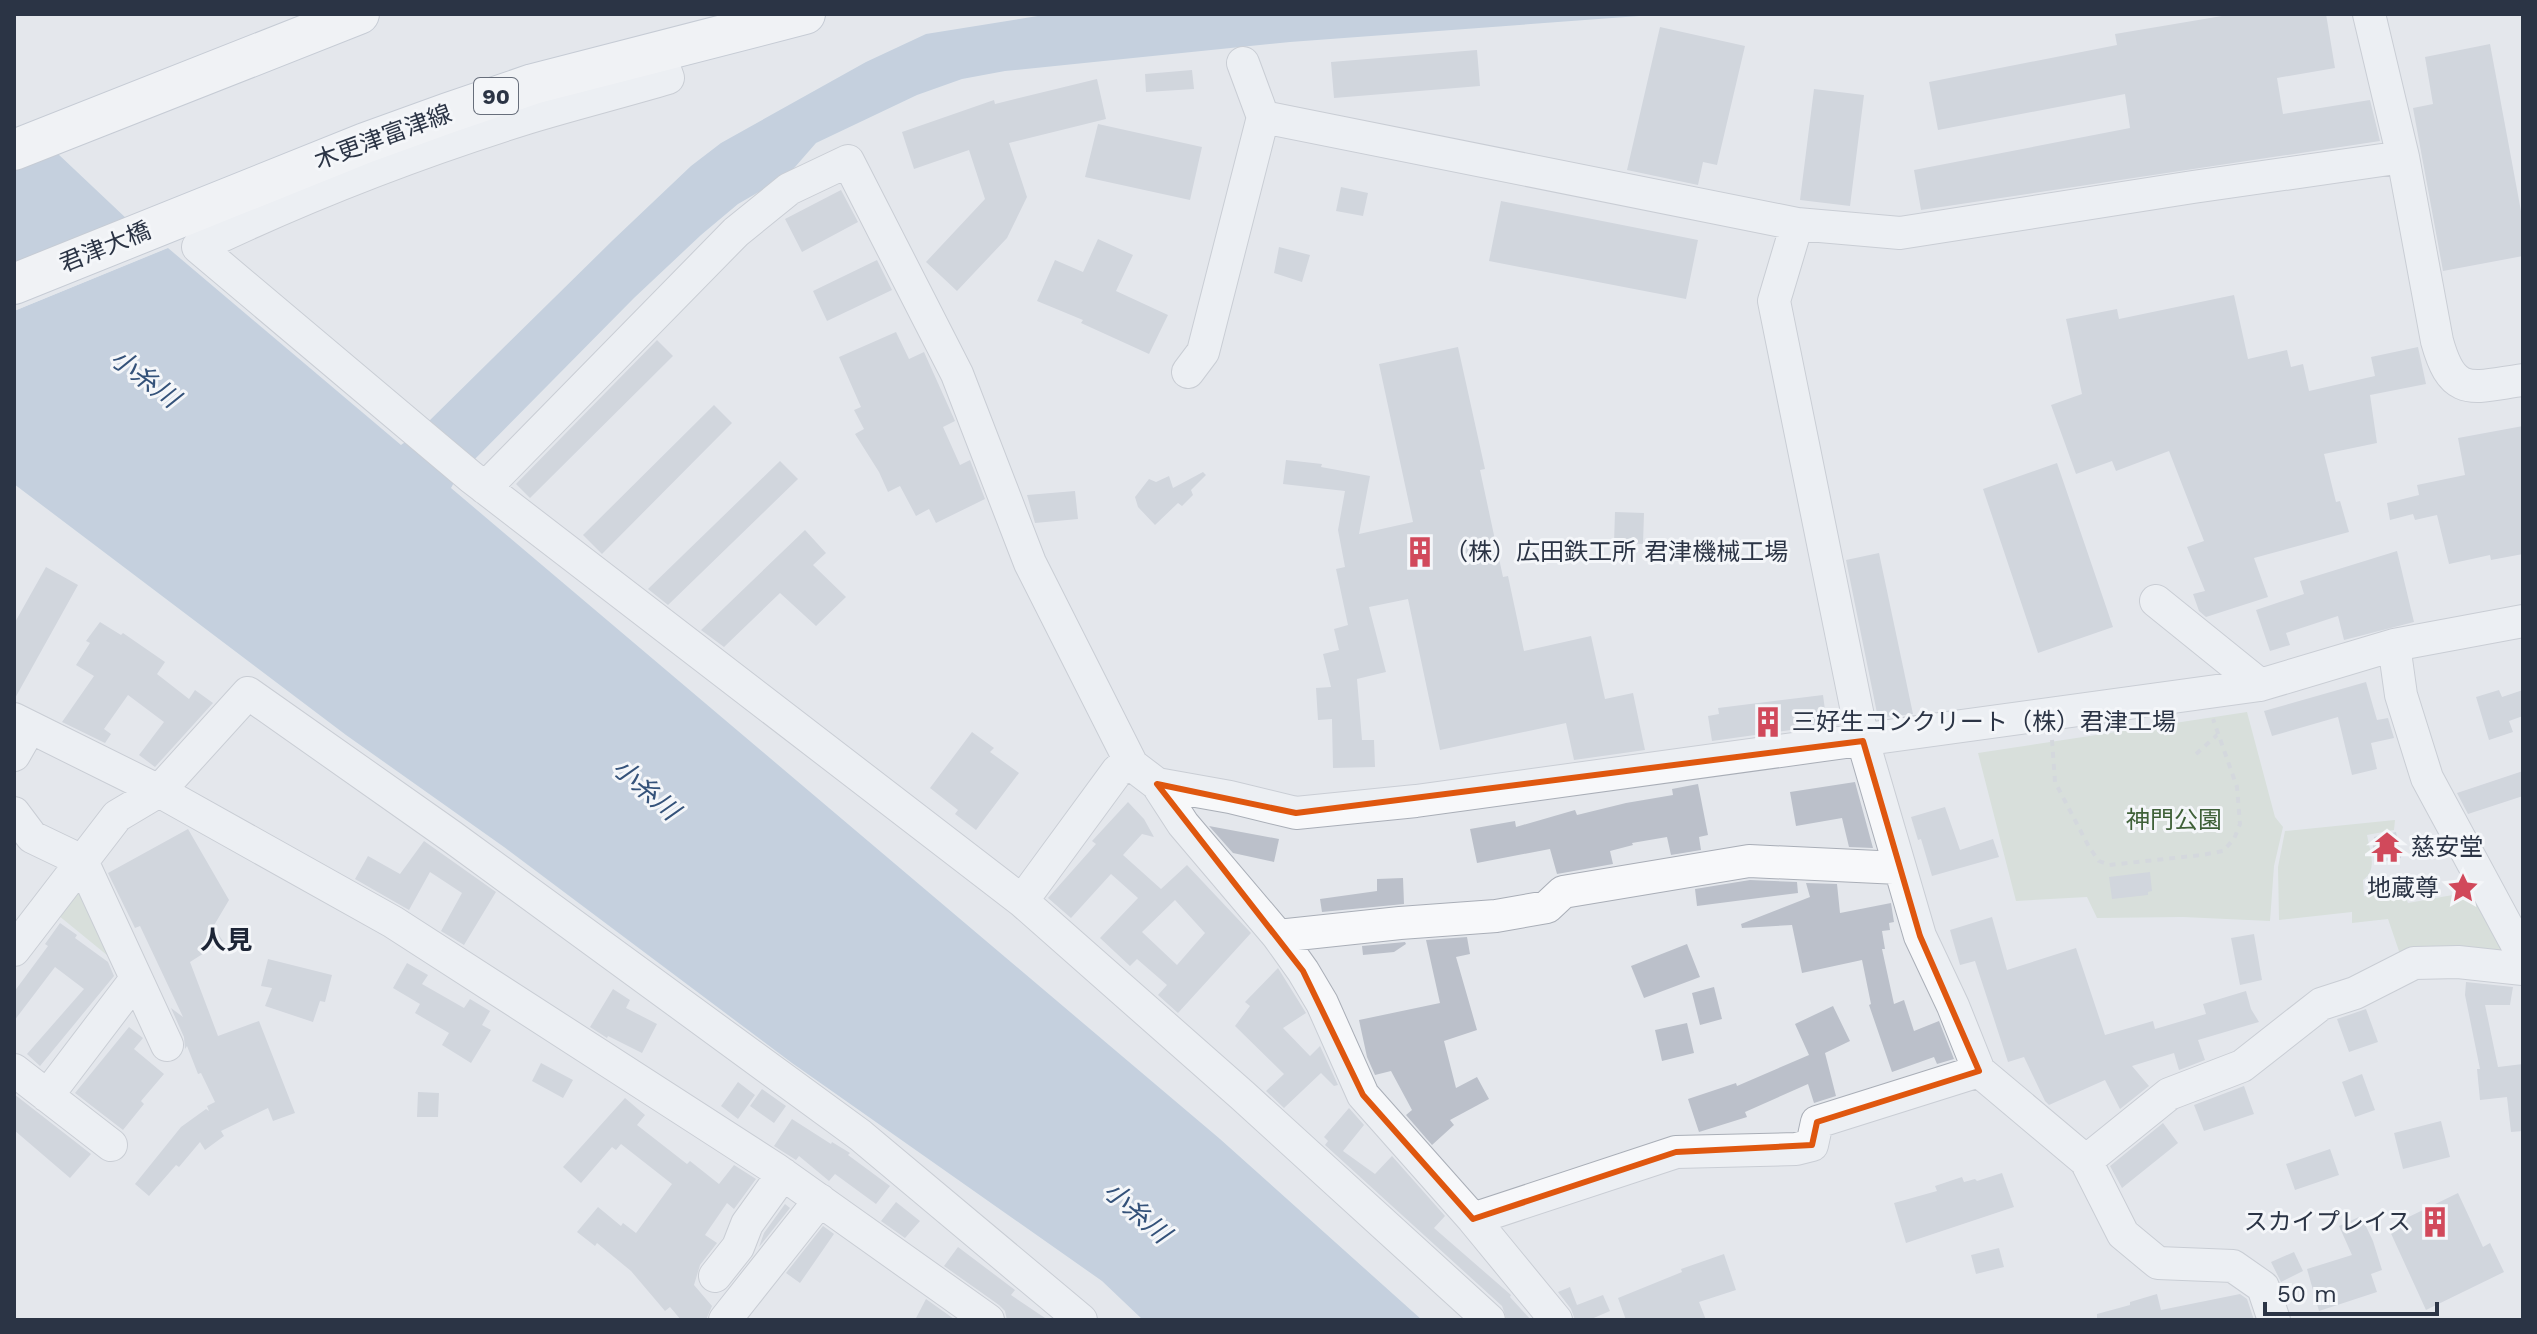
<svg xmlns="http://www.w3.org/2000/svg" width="2537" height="1334" font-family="'Work Sans','Noto Sans JP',sans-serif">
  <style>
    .green { fill: #c9d6c5 }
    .water { fill: #9fb4cc }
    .pier { fill: #e4e7ec }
    .building { fill: #bbc0ca; fill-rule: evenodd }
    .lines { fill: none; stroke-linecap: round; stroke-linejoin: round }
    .minor-casing { stroke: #a9aeb7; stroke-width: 34 }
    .major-casing { stroke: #a3abb8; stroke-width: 42 }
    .path { stroke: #c2c5cb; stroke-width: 4; stroke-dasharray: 6 6; stroke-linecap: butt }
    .minor { stroke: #f7f8fa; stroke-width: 32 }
    .major { stroke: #fff; stroke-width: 40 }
    .marked { fill: none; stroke: #df570f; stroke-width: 6; stroke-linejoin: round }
    .labels { text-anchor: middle; stroke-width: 6; stroke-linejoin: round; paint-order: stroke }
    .shield { fill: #f4f6f9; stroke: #676e7b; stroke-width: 2 }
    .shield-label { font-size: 22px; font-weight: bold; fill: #2b3445 }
    .street-label { font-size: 24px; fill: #2b3445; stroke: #f4f6f9 }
    .poi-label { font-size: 24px; fill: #2b3445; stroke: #f4f6f9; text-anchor: start }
    .park-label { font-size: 24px; fill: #3f6138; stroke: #f4f6f9 }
    .water-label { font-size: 26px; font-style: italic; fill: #34527a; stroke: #f4f6f9 }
    .neighbourhood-label { font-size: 26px; font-weight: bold; fill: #1d2536; stroke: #f4f6f9 }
  </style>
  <rect width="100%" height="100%" fill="#e4e7ec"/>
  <path class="green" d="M2247 712 2275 817 2283 827 2274 866 2270 921 2183 917 2097 918 2087 897 2016 901 1978 753Z
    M2395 820 2394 830 2367 835C2370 851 2378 870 2363 880L2364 896 2403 891 2408 903 2475 891 2509 956 2401 957 2388 919 2352 923V912L2279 920 2278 867 2285 831Z
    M81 887 113 960 53 911Z"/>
  <path class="water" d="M1050 14H1666L1290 42 1005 71 962 79 917 95 816 143 788 175 738 204 701 235 634 298 469 465 425 425 613 240 691 166 721 143 866 62 926 34Z
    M57 153 128 220 14 267V171Z
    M168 248 401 445 412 437 458 475 451 488 1220 1139 1422 1320H1143L1102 1281 792 1063 504 847 346 735 14 484V311Z"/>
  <path class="pier" d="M166 244 172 246 14 311V307Z"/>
  <path class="building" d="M2234 14H2326L2335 68 2277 78 2283 114 2370 100 2380 141 1921 210 1914 170 2130 128 2125 94 1938 130 1929 82 2117 45 2115 34Z
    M1660 27 1745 46 1717 165 1703 162 1698 185 1627 170Z
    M2490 44 2523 222V256L2443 271 2413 108 2433 104 2425 57Z
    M1477 50 1480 86 1334 98 1331 62Z
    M1192 70 1194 89 1146 92 1145 74Z
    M1097 79 1106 119 1009 143 1027 197 1007 238 957 291 926 262 985 199 969 150 914 169 902 132 994 100 995 104Z
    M1814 89 1864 95 1850 206 1800 200Z
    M1098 124 1202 147 1190 200 1085 177Z
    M1341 187 1368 193 1363 216 1336 211Z
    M841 190 858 222 802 252 785 219Z
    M1501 201 1698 240 1686 299 1489 261Z
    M1098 239 1133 255 1116 291 1168 315 1149 354 1081 323 1083 320 1037 301 1055 260 1083 272Z
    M1279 247 1310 255 1302 282 1274 273Z
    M877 260 892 290 827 321 813 291Z
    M2234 295 2248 359 2287 350 2291 367 2303 364 2309 391 2375 376 2371 357 2418 347 2426 384 2370 395 2377 443 2324 454 2336 502 2340 501 2349 532 2254 558 2268 597 2206 617 2199 611 2193 594 2205 591 2187 547 2204 541 2169 451 2116 471 2112 461 2076 474 2051 405 2082 394 2066 319 2117 309 2119 319Z
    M896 332 909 359 924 352 955 421 943 427 960 465 970 460 985 499 936 523 929 509 916 516 900 486 888 492 879 472 855 434 864 429 854 410 861 407 839 357Z
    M657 340 673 356 530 498 516 484Z
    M1458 347 1485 469 1480 470 1503 577 1508 576 1524 651 1591 636 1605 699 1633 693 1645 750 1574 760 1566 723 1440 750 1408 599 1369 607 1386 672 1357 679 1362 740H1374L1375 767 1333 768 1332 719 1318 720 1316 688 1331 687 1323 654 1339 650 1334 629 1348 625 1336 569 1345 567 1338 530 1345 491 1283 484 1286 460 1322 464 1321 467 1370 476 1359 534 1413 522 1379 364Z
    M714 405 732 423 602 554 583 535Z
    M2523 426V554L2491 560 2490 555 2449 564 2437 515 2415 520 2413 514 2390 520 2387 503 2419 495 2417 485 2465 475 2458 438Z
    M780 461 798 479 668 605 648 589Z
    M2057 463 2113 627 2038 653 1983 489Z
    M1203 472 1206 475 1191 490 1193 495 1182 506 1178 503 1155 525 1138 507 1135 497 1149 479 1156 482 1169 476 1173 488Z
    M1075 491 1078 519 1035 523 1027 495Z
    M1615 512 1644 513 1643 544 1614 543Z
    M805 530 826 553 813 565 846 597 816 626 780 593 724 647 701 630Z
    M2397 551 2414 622 2344 640 2338 616 2286 633 2290 645 2270 651 2256 610 2304 594 2300 581Z
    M1879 553 1913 714 1878 718 1846 560Z
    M46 567 78 585 14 700V624Z
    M100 622 121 635 123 633 165 662 157 674 189 699 195 690 213 703 155 767 139 755 164 722 128 695 104 729 111 734 105 743 62 722 94 676 76 665 90 643 86 641Z
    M2366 682 2377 720 2388 718 2394 738 2371 743 2377 769 2352 775 2338 717 2272 736 2264 711Z
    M2499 690 2502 697 2523 690V716L2509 721 2513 732 2489 740 2476 697Z
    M1823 695 1827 725 1712 741 1708 716 1719 714 1718 708Z
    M972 732 994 748 990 752 1019 773 976 830 955 814 958 810 930 788Z
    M2523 771V796L2468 814 2457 793Z
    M1855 782 1873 848 1849 847 1842 818 1796 826 1790 792Z
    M1698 784 1708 835 1699 837 1701 850 1671 855 1667 837 1632 843 1633 845 1610 851 1613 864 1557 874 1550 849 1477 863 1470 829 1515 821 1516 827 1575 810 1577 815 1626 803 1673 795 1672 789Z
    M1128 802 1144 819 1154 837 1142 834 1123 855 1161 889 1187 865 1251 933 1178 1013 1158 995 1167 985 1137 959 1130 966 1100 938 1138 898 1111 874 1071 918 1048 898 1096 844 1092 841ZM1175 900 1205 933 1177 965 1142 932Z
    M1945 807 1960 850 1993 839 1999 857 1932 876 1921 839 1918 840 1911 817Z
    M1209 826 1279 839 1274 862 1233 853Z
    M188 829 229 900 213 927 223 941 190 962 218 1036 259 1021 295 1113 273 1121 268 1108 221 1131 224 1136 205 1150 200 1142 179 1167 176 1165 149 1196 135 1184 181 1127 206 1109 209 1111 207 1106 215 1102 201 1073 198 1074 187 1046 185 1049 184 1037 171 1008 183 1017 140 926 135 928 108 873Z
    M2396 832 2401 858 2376 863 2372 841 2375 840 2374 837Z
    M424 841 496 892 464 945 441 931 462 893 430 872 409 910 355 879 368 856 400 874Z
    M2150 872 2152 891 2148 892V895L2112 899 2109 877Z
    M1403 878 1404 904 1322 912 1320 899 1377 891V879Z
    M1750 880 1797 882 1798 893 1697 906 1695 889Z
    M1806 883 1837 884 1840 913 1891 903 1894 922 1889 923 1890 930 1882 931 1885 949H1882L1894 1004 1904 1000 1914 1031 1939 1021 1954 1059 1937 1064 1934 1057 1892 1072 1869 1005 1871 1004 1862 960 1802 973 1792 925 1742 928 1741 924 1810 897Z
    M1992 917 2007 970 2076 948 2105 1035 2153 1021 2155 1029 2206 1014 2203 1004 2246 991 2251 1009 2259 1022 2198 1040 2205 1060 2179 1070 2174 1053 2132 1066 2149 1086 2120 1109 2105 1080 2049 1105 2045 1101 2024 1057 2008 1062 1975 961 1960 965 1950 930Z
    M60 923 77 935 75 938 108 962 114 976 40 1066 27 1054 84 989 55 967 14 1021V992L48 946 45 944Z
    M2254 934 2262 980 2240 985 2231 938Z
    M1467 937 1470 954 1456 957 1477 1030 1444 1041 1456 1088 1477 1077 1489 1099 1450 1120 1454 1125 1432 1145 1406 1115 1412 1110 1391 1071 1375 1075 1367 1057 1359 1020 1440 1003 1426 940Z
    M1405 942 1406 944 1394 952 1363 955 1362 946Z
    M1687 944 1700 977 1644 998 1631 966Z
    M268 959 332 975 325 1002 320 1001 313 1022 265 1006 272 988 261 986Z
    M407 963 428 975 422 984 464 1008 470 999 490 1011 482 1025 491 1030 471 1063 442 1045 449 1033 415 1013 420 1004 393 988Z
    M1278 968 1306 1013 1283 1028 1310 1056 1320 1046 1338 1085 1334 1086 1321 1073 1284 1108 1266 1091 1284 1074 1235 1026 1250 1006 1245 1002Z
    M2466 982 2513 987 2510 1005H2485L2498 1067 2523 1064V1131L2511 1132 2507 1097 2480 1100 2477 1069H2480L2465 995Z
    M1714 987 1722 1019 1700 1025 1692 993Z
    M613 989 630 1000 626 1008 657 1024 642 1053 608 1036 607 1038 590 1027Z
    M1833 1006 1850 1041 1825 1053 1836 1096 1814 1103 1808 1084 1745 1112 1747 1117 1699 1132 1688 1099 1736 1083 1737 1086 1809 1055 1795 1024Z
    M2366 1009 2378 1042 2349 1052 2337 1019Z
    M1687 1023 1694 1053 1662 1061 1655 1030Z
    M129 1027 143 1038 134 1049 164 1074 141 1101 144 1104 123 1130 75 1093Z
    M541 1063 573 1080 563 1098 532 1081Z
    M2362 1074 2375 1110 2355 1117 2342 1082Z
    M738 1082 755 1095 738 1119 721 1106Z
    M2244 1086 2254 1114 2204 1131 2194 1105Z
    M762 1089 786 1106 774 1123 750 1106Z
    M418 1092 439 1093 438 1117H417Z
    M14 1094 91 1154 70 1178 14 1130Z
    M625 1098 645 1115 637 1125 687 1164 690 1161 719 1184 734 1165 756 1179 734 1209 727 1203 705 1235 717 1243 700 1265 694 1285 712 1306 706 1320H681L670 1307 665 1311 631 1271 597 1243 595 1246 577 1232 598 1207 621 1226 623 1223 636 1233 672 1184 621 1144 616 1150 612 1147 581 1183 563 1167Z
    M1349 1108 1364 1125 1343 1151 1375 1174 1392 1156 1445 1216 1434 1228 1511 1295 1510 1297 1531 1320H1507L1502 1306 1325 1145 1328 1141 1324 1137Z
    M792 1119 831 1144 832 1142 850 1153 848 1155 890 1186 876 1204 835 1174 829 1181 799 1156 796 1160 774 1146Z
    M2441 1121 2450 1157 2403 1169 2394 1133Z
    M2163 1123 2178 1143 2122 1188 2110 1166Z
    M2330 1149 2339 1175 2295 1190 2286 1164Z
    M2002 1173 2014 1207 1906 1243 1894 1203 1937 1191 1935 1186 1962 1177 1964 1182 1975 1179 1977 1181Z
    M2458 1193 2483 1247 2490 1243 2504 1272 2426 1310 2388 1227Z
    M896 1202 920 1221 905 1238 881 1221Z
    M785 1204 790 1208 759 1247 764 1233Z
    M2361 1216 2373 1241 2382 1270 2371 1274 2377 1292 2319 1311 2307 1269 2352 1255 2339 1226Z
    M823 1226 834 1234 800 1283 786 1273Z
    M958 1247 1015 1290 1011 1295 1048 1320H1007L1005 1311 999 1305 944 1266Z
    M1999 1248 2004 1267 1976 1274 1971 1255Z
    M2294 1252 2303 1271 2281 1282 2271 1262Z
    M1724 1254 1736 1290 1699 1302 1706 1320H1626L1618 1298 1682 1272 1681 1269Z
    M1570 1287 1577 1305 1603 1295 1610 1311 1589 1320H1575L1571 1309 1558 1292Z
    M2157 1294 2161 1310 2240 1294 2247 1299 2254 1320H2097V1314L2130 1305V1302Z
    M926 1299 954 1319V1320H915Z"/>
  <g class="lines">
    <defs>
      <path id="minor" d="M2369 14 2403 157 2437 341C2453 399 2472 387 2523 380
        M658 50 668 78C621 92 573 104 527 118 415 153 304 196 198 247L471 477 1022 901 1242 1095 1489 1320
        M1243 63 1263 117 1797 224 1900 233 2193 187 2403 157
        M1797 224 1774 301 1863 741 1920 936 1953 1006 1979 1071 2086 1161 2123 1234 2158 1263 2233 1266 2263 1287 2274 1320
        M1188 372 1203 352 1263 117
        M485 488 736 232 789 189 848 161 957 374 1030 563 1132 765 1157 784 1183 824 1278 936 1303 971 1322 1003 1363 1095 1473 1219 1556 1320
        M2156 601 2260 685
        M2394 645 2401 695 2427 778 2523 956
        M14 719 159 791 393 922 777 1170 988 1320
        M14 755 30 727
        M1157 784 1230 797 1296 813 1416 801 2260 685 2394 645 2523 621
        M14 813 32 837 82 861 167 1045
        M1022 901 1118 770 1132 765
        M1278 936 1400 923 1496 916 1547 907 1563 892 1749 861 1899 868
        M14 950 117 816 159 791 248 693 451 836 860 1135 1081 1320
        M14 1070 111 1145
        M47 1096 136 979
        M2086 1161 2169 1094 2242 1066 2321 1004 2355 993 2414 963 2458 962 2523 969
        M1473 1219 1676 1152 1796 1149 1812 1145 1817 1122 1979 1071
        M715 1276 738 1247 747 1224 783 1174
        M725 1320 820 1200"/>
      <path id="major" d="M14 150 359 14
        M14 284 365 143 448 113 533 84 805 14"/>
    </defs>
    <use href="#minor" class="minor-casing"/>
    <use href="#major" class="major-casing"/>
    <path class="path" d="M2052 740 2055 782 2089 847 2099 861 2109 865 2202 855 2223 851 2234 839 2240 824 2237 787 2213 719
      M2196 754 2217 735"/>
    <use href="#minor" class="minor"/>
    <use href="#major" class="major"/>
  </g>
  <path d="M0 0H2537V1334H0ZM1863 741 1920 936 1979 1071 1817 1122 1812 1145 1676 1152 1473 1219 1363 1095 1303 971 1157 784 1296 813Z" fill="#e4e7ec" fill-opacity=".55" fill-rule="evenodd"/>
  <path class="marked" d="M1863 741 1920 936 1979 1071 1817 1122 1812 1145 1676 1152 1473 1219 1363 1095 1303 971 1157 784 1296 813Z"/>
  <defs>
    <symbol id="building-bare" viewBox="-9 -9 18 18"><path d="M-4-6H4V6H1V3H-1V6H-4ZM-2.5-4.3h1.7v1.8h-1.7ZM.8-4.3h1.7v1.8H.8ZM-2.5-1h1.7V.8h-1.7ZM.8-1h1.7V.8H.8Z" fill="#d1495b" stroke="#f4f6f9" stroke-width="2.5" paint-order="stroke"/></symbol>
    <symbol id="temple-bare" viewBox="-9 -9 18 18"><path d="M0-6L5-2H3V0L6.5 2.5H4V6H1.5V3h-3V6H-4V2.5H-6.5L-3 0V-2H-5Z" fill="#d1495b" stroke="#f4f6f9" stroke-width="2.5" paint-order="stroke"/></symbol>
    <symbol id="sight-bare" viewBox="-9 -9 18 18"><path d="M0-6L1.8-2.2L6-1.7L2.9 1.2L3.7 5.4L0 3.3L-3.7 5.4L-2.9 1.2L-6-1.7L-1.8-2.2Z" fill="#d1495b" stroke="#f4f6f9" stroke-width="2.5" paint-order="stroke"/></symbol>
  </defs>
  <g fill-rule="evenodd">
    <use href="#building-bare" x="1398" y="530" width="44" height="44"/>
    <use href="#building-bare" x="1746" y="700" width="44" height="44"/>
    <use href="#temple-bare" x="2365" y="825" width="44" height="44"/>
    <use href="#sight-bare" x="2441" y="866" width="44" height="44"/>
    <use href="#building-bare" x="2413" y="1200" width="44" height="44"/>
  </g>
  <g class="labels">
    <rect class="shield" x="474" y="78" width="44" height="36" rx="6"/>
    <g class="shield-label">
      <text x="496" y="104">90</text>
    </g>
    <g class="street-label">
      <text transform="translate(383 137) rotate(-20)" y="8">木更津富津線</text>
      <text transform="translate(105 247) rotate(-22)" y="8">君津大橋</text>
    </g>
    <g class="poi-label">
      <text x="1444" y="560">（株）広田鉄工所 君津機械工場</text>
      <text x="1792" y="730">三好生コンクリート（株）君津工場</text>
      <text x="2411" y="855">慈安堂</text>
      <text x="2439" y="896" text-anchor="end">地蔵尊</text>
      <text x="2411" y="1230" text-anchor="end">スカイプレイス</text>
    </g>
    <g class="park-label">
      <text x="2174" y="828">神門公園</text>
    </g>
    <g class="water-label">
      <text transform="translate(145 378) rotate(37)" y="9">小糸川</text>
      <text transform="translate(646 789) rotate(41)" y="9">小糸川</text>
      <text transform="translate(1137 1212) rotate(41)" y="9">小糸川</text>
    </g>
    <g class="neighbourhood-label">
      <text x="226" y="949">人見</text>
    </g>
  </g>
  <rect width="2537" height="1334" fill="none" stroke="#2b3445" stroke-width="32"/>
  <path d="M2265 1302v12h172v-12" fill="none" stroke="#2b3445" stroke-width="4"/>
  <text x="2277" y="1302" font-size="24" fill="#2b3445" stroke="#f4f6f9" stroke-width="6" paint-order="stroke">50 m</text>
</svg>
